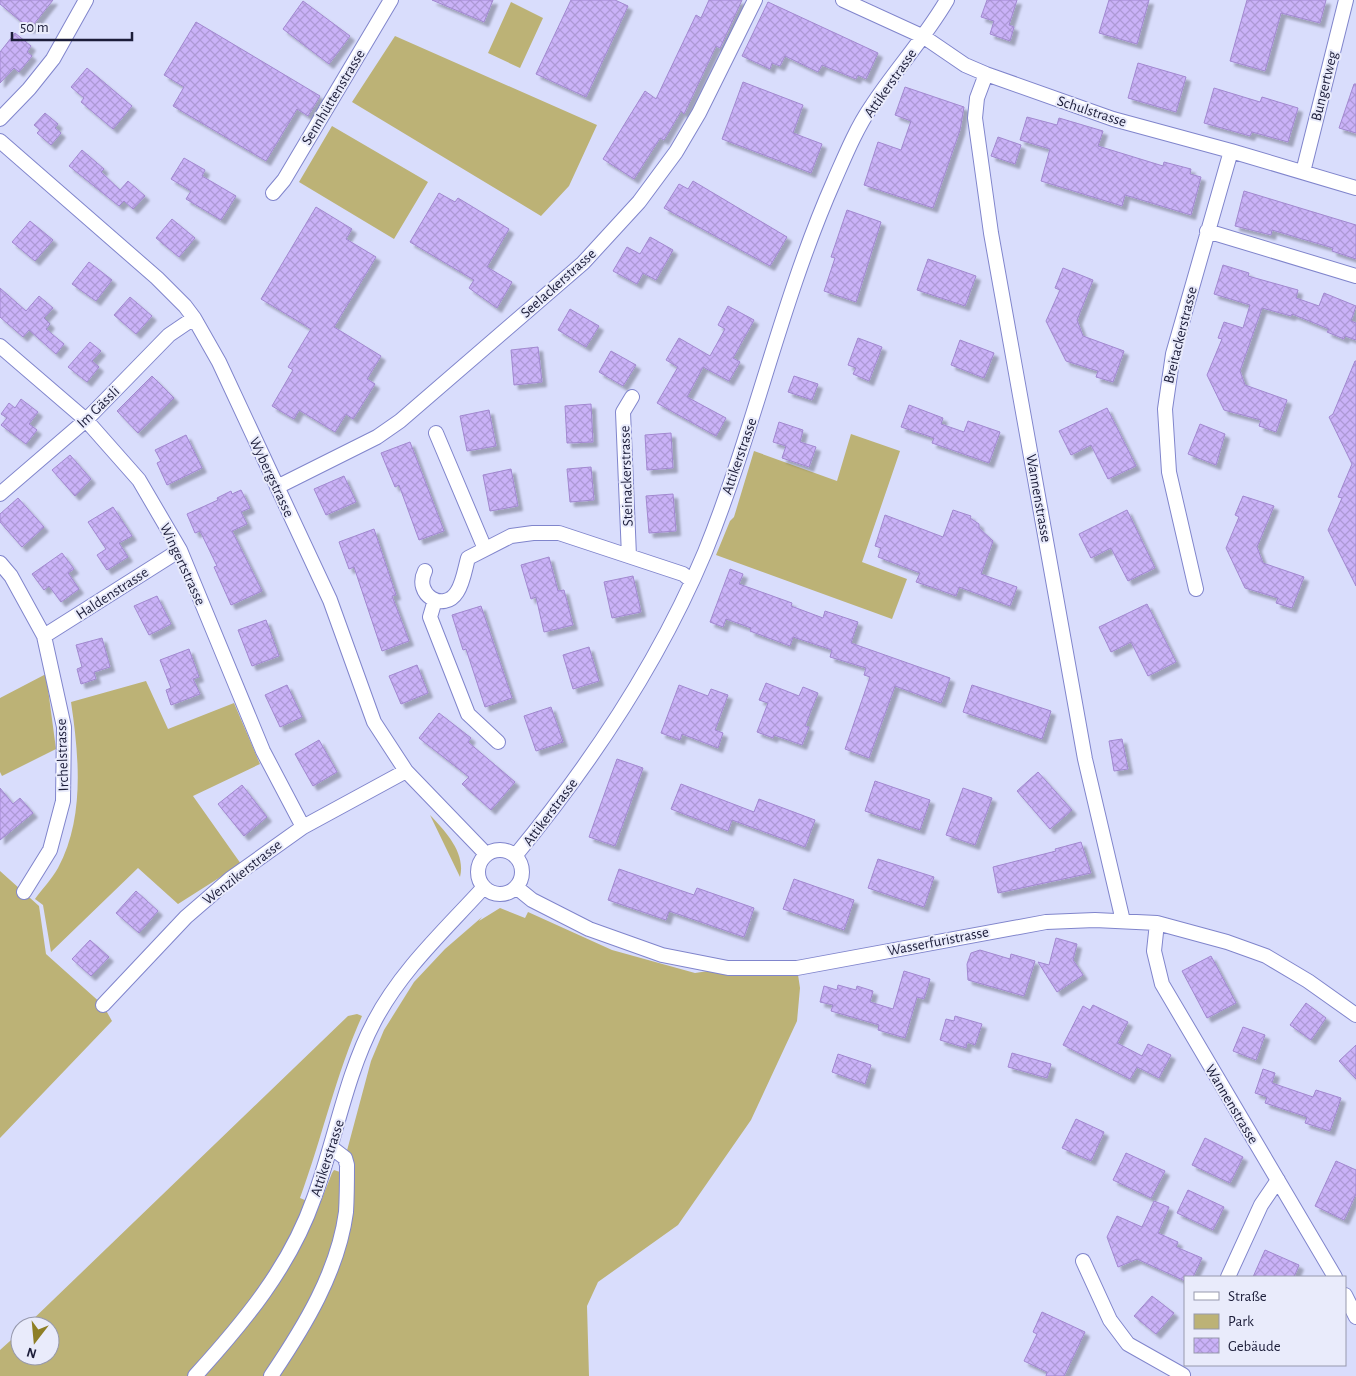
<svg xmlns="http://www.w3.org/2000/svg" width="1356" height="1376" font-family="'Alegreya Sans',sans-serif">
  <style>
    .green { fill: #bcb276 }
    .building { fill: url(#building-cross-hatch); stroke: #a188cf; filter: url(#shadow) }
    .lines { fill: none; stroke-linecap: round; stroke-linejoin: round }
    .street-casing { stroke: #8085cc; stroke-width: 16 }
    .street { stroke: #fff; stroke-width: 14 }
    .labels { text-anchor: middle; stroke-width: 4; stroke-linejoin: round; paint-order: stroke }
    .street-label { font-size: 15px; fill: #1c1d39; stroke: #e9ebfb }
  </style>
  <defs>
    <pattern id="building-cross-hatch" width="8" height="8" patternUnits="userSpaceOnUse" patternTransform="scale(1.25)"><rect width="8" height="8" fill="#cab2f8"/><path d="M0 0l8 8M0 8l8-8" fill="none" stroke="#ad99d5"/></pattern>
    <filter id="shadow"><feDropShadow dx="4.5" dy="4.5" stdDeviation="1" flood-color="#0004"/></filter>
  </defs>
  <rect width="100%" height="100%" fill="#d9ddfc"/>
  <path class="green" d="M511 2 543 18 520 68 488 53Z
    M395 36 597 125 569 186 541 216 352 102Z
    M332 126 428 182 394 239 299 182Z
    M851 434 900 451 862 562 907 579 892 619 716 555 730 521 734 517 754 451 837 481Z
    M46 674 56 749 2 776 0 772V698Z
    M146 681 168 729 234 703 260 764 193 796 241 864 178 904 138 868 51 952 43 905 35 899C42 889 52 879 58 868 85 818 79 756 71 702Z
    M430 815C446 832 466 853 460 877Z
    M0 871 39 906 46 954 103 1005 112 1021 0 1138Z
    M500 908 525 918 528 912 612 950 695 973 728 968H797L800 988 797 1021 751 1120 678 1225 598 1282 587 1306 589 1376H0V1350L20 1332V1356H50V1326H26L348 1016 357 1014 362 1016C336 1074 322 1138 300 1198L319 1206 332 1173 334 1170 340 1172 338 1245 345 1158 371 1061 384 1030 414 982 445 949 482 917 479 921Z"/>
  <path class="building" d="M0 0H53L30 29 0 4Z
    M432 0H493L484 22Z
    M571 0H615L628 6 586 97 536 74Z
    M709 0H742L720 48 716 46 684 114 681 111 664 140 660 138 634 179 603 159 645 91 656 99 696 15 701 18Z
    M987 0H1017L1009 25 1014 27 1010 41 990 34 994 21 981 17Z
    M1109 0H1149L1137 44 1099 33Z
    M1247 0H1326L1320 23 1281 13 1265 71 1230 61Z
    M303 1 350 36 329 64 283 29Z
    M768 2 878 53 866 79 858 75 856 79 822 65 818 72 785 56 780 66 772 63 770 69 742 56Z
    M196 22 320 96 308 116 297 109 266 161 173 106 184 87 164 75Z
    M15 33 31 46 27 52 32 56 19 72 14 68 0 83V52Z
    M1138 63 1186 77 1176 112 1128 98Z
    M87 68 132 106 113 129 81 102 84 98 71 87Z
    M743 82 803 105 793 133 822 144 811 173 722 139Z
    M1354 84H1356V133L1339 128Z
    M905 87 964 107 960 130 933 208 864 185 878 142 901 150 911 121 895 115Z
    M1214 88 1260 102 1262 97 1298 108 1288 142 1252 132 1250 136 1204 123Z
    M45 113 58 124 55 128 61 133 51 145 37 133 40 130 34 125Z
    M1027 117 1057 125 1059 118 1103 131 1098 146 1163 166 1164 162 1191 169 1190 174 1201 177 1191 215 1125 195 1122 206 1041 181 1050 149 1020 140Z
    M998 137 1021 145 1015 164 991 156Z
    M82 150 104 169 101 172 120 190 128 181 145 196 133 209 124 201 119 206 69 166Z
    M184 158 205 170 202 176 236 196 221 220 186 199 191 191 171 179Z
    M693 181 787 237 770 266 664 208 679 184 688 189Z
    M1244 191 1356 225V259L1332 251 1333 248 1272 230 1271 235 1235 226Z
    M439 193 455 202 458 198 509 229 487 267 512 282 497 308 469 288 474 280 410 242Z
    M316 207 352 229 346 239 376 257 334 327 381 356 367 379 375 384 353 419 346 414 335 432 299 410 294 419 272 406 293 370 288 367 311 329 261 299Z
    M847 210 881 222 856 302 824 291 835 258 831 257Z
    M172 219 195 238 179 257 156 238Z
    M30 221 53 240 35 261 12 242Z
    M650 237 673 250 656 280 643 273 637 284 613 271 627 247 640 254Z
    M928 259 976 276 965 306 917 290Z
    M89 262 112 280 96 301 72 284Z
    M1223 265 1249 273 1248 276 1298 290 1296 298 1319 306 1324 293 1356 306 1351 321 1356 323V340L1345 336 1344 339 1327 332 1329 329 1292 314 1291 316 1262 308 1240 371 1245 385 1287 400 1276 432 1259 426 1261 420 1224 410 1207 375 1222 339 1218 338 1224 322 1243 328 1250 305 1214 294Z
    M1063 268 1093 280 1077 320 1083 336 1124 351 1113 382 1096 377 1098 371 1066 361 1046 321 1060 290 1055 288Z
    M0 288 26 311 39 296 53 308 44 318 50 324 46 329 64 344 56 354 29 330 23 337 0 317Z
    M130 297 152 316 136 334 114 315Z
    M728 306 754 320 733 358 740 362 729 381 703 367 687 397 726 418 716 436 657 403 678 367 666 360 679 338 710 356 725 329 718 325Z
    M570 309 599 326 586 347 558 330Z
    M858 338 882 347 869 381 853 374 856 368 848 365Z
    M960 340 994 353 984 378 951 365Z
    M90 342 101 351 92 361 99 367 87 382 68 367Z
    M538 347 542 382 514 385 511 350Z
    M611 351 636 365 623 386 599 372Z
    M1355 361H1356V586L1328 530 1342 498 1338 497 1352 464 1329 417 1333 414Z
    M152 376 174 398 138 433 117 411Z
    M794 376 818 384 812 400 788 392Z
    M21 399 38 412 29 424 37 430 26 444 1 425 7 418 1 414 9 403 15 408Z
    M591 404 593 442 567 443 565 406Z
    M909 405 943 418 941 424 964 432 968 421 1000 432 989 463 932 443 934 438 901 427Z
    M1107 408 1136 466 1108 479 1091 445 1071 455 1059 431Z
    M489 410 496 446 467 451 460 416Z
    M779 422 803 430 800 442 816 447 809 467 782 458 786 446 773 442Z
    M1200 424 1225 434 1216 465 1188 454Z
    M671 433 673 468 647 470 645 435Z
    M186 435 202 468 167 485 157 463 161 461 155 450Z
    M410 442 444 531 419 540 399 485 395 487 381 453Z
    M70 455 91 479 75 496 52 470Z
    M591 467 594 500 570 502 567 469Z
    M511 469 518 506 490 511 483 475Z
    M344 476 356 502 326 515 314 489Z
    M241 490 250 508 241 512 247 524 232 531 262 591 231 605 214 567 217 566 200 531 195 533 187 514 218 500 217 498 231 491 232 494Z
    M673 494 676 531 649 533 646 496Z
    M1243 496 1274 506 1257 547 1263 563 1304 577 1292 608 1276 603 1278 598 1245 588 1226 548 1239 517 1235 515Z
    M18 498 44 527 22 547 0 522V514Z
    M113 507 132 536 119 543 128 557 107 570 97 555 106 549 88 522Z
    M953 510 971 516 970 518 979 524V528L993 541 981 574 1017 587 1010 606 959 587 956 596 934 588 916 582 920 573 878 557 881 548 875 546 885 515 943 537Z
    M1127 510 1155 568 1128 581 1111 548 1091 558 1079 534Z
    M374 529 396 595 392 596 409 641 382 651 354 567 349 569 339 542Z
    M62 553 74 569 68 573 79 589 61 602 49 586 44 590 32 574Z
    M549 557 558 591 564 590 573 625 544 632 536 597 531 599 521 565Z
    M730 569 743 574 739 584 792 603 791 606 823 618 825 611 858 622 851 643 950 678 941 703 895 686 869 758 845 749 870 677 864 675 866 668 830 657 832 650 793 637 790 646 750 631 751 628 726 619 723 627 710 622Z
    M633 576 641 612 612 618 604 582Z
    M157 596 171 624 149 635 134 606Z
    M1147 604 1176 662 1148 676 1131 642 1111 652 1099 627Z
    M481 606 512 698 485 707 466 649 463 650 452 615Z
    M266 620 279 656 252 666 238 630Z
    M102 638 110 667 94 672 96 679 81 684 77 669 82 667 76 645Z
    M589 647 599 681 573 689 563 655Z
    M189 649 199 677 193 679 200 694 171 705 166 690 171 688 160 660Z
    M417 665 428 693 401 704 389 676Z
    M766 683 799 696 803 687 818 693 805 726 809 727 802 745 774 735 773 738 757 732 768 703 759 700Z
    M287 685 302 717 280 727 265 695Z
    M679 685 708 696 711 689 728 695 715 730 723 733 718 748 682 734 680 740 661 733Z
    M972 685 1051 711 1042 739 963 712Z
    M551 707 563 742 536 751 524 716Z
    M439 713 471 738 468 742 515 782 491 810 462 784 469 777 419 738Z
    M1122 739 1128 769 1114 771 1109 741Z
    M319 740 337 772 313 786 295 754Z
    M617 759 643 768 615 846 589 837Z
    M1038 772 1072 810 1050 829 1017 791Z
    M875 781 930 800 920 830 865 811Z
    M681 784 754 812 759 799 815 820 805 847 732 820 728 831 671 809Z
    M242 785 267 817 244 836 218 804Z
    M0 788 13 804 20 798 33 813 0 840Z
    M963 788 992 798 975 845 946 835Z
    M1081 842 1091 873 998 893 993 867 1056 851 1055 849Z
    M878 859 934 877 924 907 868 888Z
    M619 869 694 895 697 888 754 908 744 937 669 911 666 920 608 900Z
    M794 879 854 900 844 930 783 909Z
    M136 891 158 911 139 933 116 913Z
    M1056 938 1077 944 1073 960 1083 975 1057 992 1038 962 1049 965Z
    M90 940 109 957 91 976 72 959Z
    M980 950 1010 959 1011 954 1035 961 1024 996 968 980 967 964 971 953Z
    M1211 956 1236 1003 1207 1018 1182 971Z
    M904 971 930 979 924 999 917 997 905 1038 878 1030 879 1025 831 1011 833 1005 820 1002 824 986 837 990 838 985 856 990 857 986 873 991 870 1002 893 1009Z
    M1306 1003 1326 1018 1311 1040 1290 1025Z
    M1093 1005 1128 1022 1117 1043 1142 1056 1148 1044 1171 1055 1159 1078 1137 1067 1130 1079 1063 1045 1083 1006 1090 1010Z
    M955 1016 982 1024 975 1045 967 1042 966 1048 940 1040 946 1019 954 1021Z
    M1243 1027 1265 1035 1256 1060 1233 1051Z
    M1356 1045V1079L1339 1061Z
    M1012 1053 1051 1064 1047 1078 1008 1067Z
    M838 1054 871 1065 865 1084 832 1072Z
    M1263 1069 1275 1073 1272 1083 1313 1097 1316 1090 1341 1098 1330 1131 1305 1123 1307 1117 1265 1103 1267 1097 1255 1093Z
    M1076 1119 1104 1132 1091 1161 1062 1148Z
    M1205 1138 1243 1157 1230 1183 1192 1165Z
    M1126 1153 1165 1171 1151 1198 1113 1180Z
    M1336 1161 1356 1170V1194L1344 1220 1315 1206Z
    M1188 1190 1224 1207 1213 1230 1177 1213Z
    M1154 1201 1169 1207 1158 1233 1178 1242 1176 1247 1202 1258 1193 1277H1185V1281L1137 1259 1118 1267 1107 1237 1117 1216 1142 1227Z
    M1265 1250 1299 1265 1294 1277H1253Z
    M1152 1296 1174 1313 1156 1334 1134 1316Z
    M1042 1312 1085 1332 1064 1376H1046L1047 1372 1024 1361 1037 1334 1033 1332Z"/>
  <g class="lines">
    <defs>
      <path id="street" d="M843 0 924 37 965 65 986 74 1113 119 1231 151 1356 188
        M986 74 977 98 975 118 991 233 1085 759 1123 921
        M0 119 29 89 53 59 86 0
        M0 141 157 278 185 306 194 318 219 362 330 600 374 722 406 771 486 854
        M1303 172 1346 0
        M273 193 284 180 391 0
        M1207 231 1356 276
        M0 346 86 420 139 480 180 550 263 751 303 827
        M436 433 485 549
        M277 487 377 437 400 421 583 263 639 202 676 152 699 113 755 0
        M0 494 86 420 169 335 194 318
        M629 556 623 412 632 397
        M0 563 11 576 44 636 64 727 63 801 50 850 24 892
        M425 571C413 595 444 613 457 592 463 583 465 569 468 558L511 536 533 533H559L683 574 692 581
        M1196 589 1169 472 1165 409 1173 354 1231 151
        M435 600 430 617 468 714 498 742
        M44 636 180 550
        M478 872a22 22 0 1 1 44 0a22 22 0 1 1-44 0Z
        M515 856C590 765 659 662 705 552 754 431 781 301 834 181 845 156 856 129 871 107 895 70 925 38 947 0
        M516 887 532 900 589 929 662 955 728 968H797L1046 922 1095 920 1157 923 1227 942 1266 956 1308 981 1356 1015
        M1157 923 1154 951 1162 984 1335 1277
        M103 1005 186 917 230 879 303 827 406 771
        M1083 1261 1110 1320 1128 1344 1183 1375
        M1228 1277 1261 1205 1278 1180
        M1345 1295 1356 1317
        M195 1376C244 1322 290 1267 314 1198 335 1141 346 1075 374 1022 401 970 445 930 484 887
        M271 1376C304 1327 338 1272 346 1212 347 1196 347 1181 347 1165L345 1158 332 1148"/>
    </defs>
    <use href="#street" class="street-casing"/>
    <use href="#street" class="street"/>
  </g>
  <g class="labels">
    <g class="street-label">
      <text transform="translate(890 83) rotate(-55)" y="5">Attikerstrasse</text>
      <text transform="translate(1324 86) rotate(-76)" y="5">Bungertweg</text>
      <text transform="translate(333 97) rotate(-59)" y="5">Sennhüttenstrasse</text>
      <text transform="translate(1092 111) rotate(18)" y="5">Schulstrasse</text>
      <text transform="translate(558 283) rotate(-42)" y="5">Seelackerstrasse</text>
      <text transform="translate(1180 335) rotate(-76)" y="5">Breitackerstrasse</text>
      <text transform="translate(98 407) rotate(-44)" y="5">Im Gässli</text>
      <text transform="translate(739 456) rotate(-71)" y="5">Attikerstrasse</text>
      <text transform="translate(626 476) rotate(-92)" y="5">Steinackerstrasse</text>
      <text transform="translate(272 477) rotate(65)" y="5">Wybergstrasse</text>
      <text transform="translate(1039 498) rotate(80)" y="5">Wannenstrasse</text>
      <text transform="translate(183 564) rotate(65)" y="5">Wingertstrasse</text>
      <text transform="translate(112 593) rotate(-33)" y="5">Haldenstrasse</text>
      <text transform="translate(62 755) rotate(-92)" y="5">Irchelstrasse</text>
      <text transform="translate(550 812) rotate(-53)" y="5">Attikerstrasse</text>
      <text transform="translate(242 872) rotate(-38)" y="5">Wenzikerstrasse</text>
      <text transform="translate(938 941) rotate(-11)" y="5">Wasserfuristrasse</text>
      <text transform="translate(1232 1104) rotate(59)" y="5">Wannenstrasse</text>
      <text transform="translate(327 1158) rotate(-72)" y="5">Attikerstrasse</text>
    </g>
  </g>
  <rect x="1184" y="1276" width="162" height="90" fill="#e9ebfb" stroke="#9799ad"/>
  <rect x="1194" y="1292" width="25" height="8" fill="#ffffff" stroke="#9799ad"/>
  <text x="1228" y="1301" font-size="15" fill="#1c1d39">Straße</text>
  <rect x="1194" y="1314" width="25" height="15" fill="#bcb276" stroke="#9799ad"/>
  <text x="1228" y="1326" font-size="15" fill="#1c1d39">Park</text>
  <rect x="1194" y="1338" width="25" height="15" fill="url(#building-cross-hatch)" stroke="#9799ad"/>
  <text x="1228" y="1351" font-size="15" fill="#1c1d39">Gebäude</text>
  <g transform="translate(35 1341) rotate(196)"><circle r="24" fill="#e9ebfb" stroke="#9799ad"/>
  <path d="M0-4L9 19L0 12L-9 19Z" fill="#8e7f26"/>
  <text y="-8" font-size="14" font-weight="bold" text-anchor="middle" fill="#1c1d39">N</text>
  </g>
  <path d="M12 32v8h120v-8" fill="none" stroke="#1c1d39" stroke-width="2.5"/>
  <text x="20" y="32" font-size="15" fill="#1c1d39" stroke="#e9ebfb" stroke-width="4" paint-order="stroke">50 m</text>
</svg>
